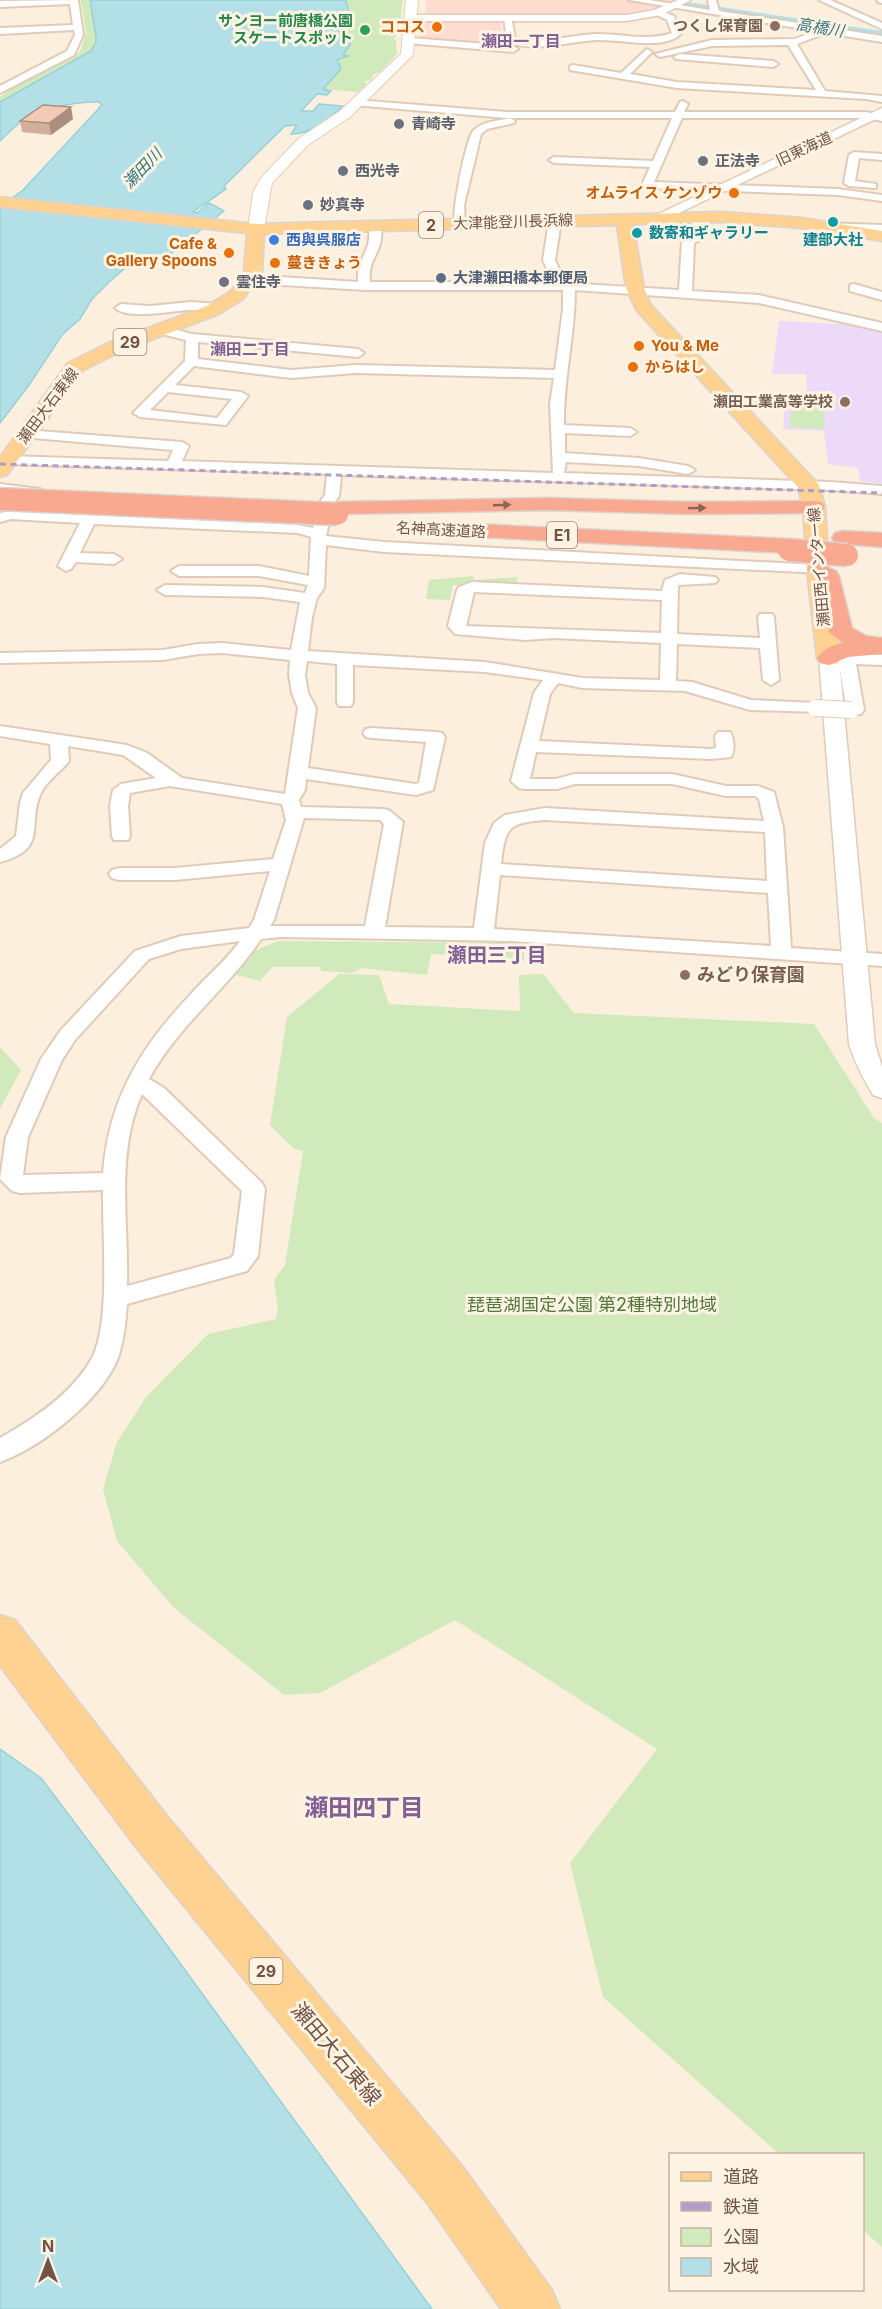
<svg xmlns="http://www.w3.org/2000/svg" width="882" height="2309" font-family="Inter,'Noto Sans JP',sans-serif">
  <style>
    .commercial { fill: #fedcd0 }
    .education { fill: #ecdaf8 }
    .green { fill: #d0eabc }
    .water { fill: #b2e0e6; stroke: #98d0d8; stroke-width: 1.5 }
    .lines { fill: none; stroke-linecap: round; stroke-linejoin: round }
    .river { fill: #b2e0e6; fill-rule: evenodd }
    .minor-casing { stroke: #e0cbb9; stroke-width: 4 }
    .tertiary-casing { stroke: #e0cbb9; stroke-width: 3 }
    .secondary-casing { stroke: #e8cdb9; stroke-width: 2 }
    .primary-casing { stroke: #dad3cf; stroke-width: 3 }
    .motorway-casing { stroke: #dad3cf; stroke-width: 3 }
    .minor { fill: #fff; fill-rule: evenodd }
    .tertiary { fill: #fff; fill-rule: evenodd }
    .secondary { fill: #fff; fill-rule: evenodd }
    .primary { fill: #ffd292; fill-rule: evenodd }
    .motorway { fill: #faa991; fill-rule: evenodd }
    .rail { stroke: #b19dc5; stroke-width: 3; stroke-dasharray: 6 4.5; stroke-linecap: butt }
    .minor-bridge-casing { stroke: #e0cbb9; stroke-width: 18; stroke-linecap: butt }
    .motorway-bridge-casing { stroke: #dad3cf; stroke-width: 25; stroke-linecap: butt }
    .minor-bridge { stroke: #fff; stroke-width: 16 }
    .motorway-bridge { stroke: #faa991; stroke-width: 22 }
    .wall { fill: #d1af9b }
    .shaded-wall { fill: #aa8e7e }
    .building { fill: #f3cbb4; stroke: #aa8e7e; stroke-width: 1.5 }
    .oneway { fill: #8d6554 }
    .education-dot { fill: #8d6e63; stroke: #fff3e4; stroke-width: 2 }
    .food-dot { fill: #e8710a; stroke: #fff3e4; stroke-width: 2 }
    .leisure-dot { fill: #2e9e5b; stroke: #fff3e4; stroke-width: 2 }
    .worship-dot { fill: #6b7280; stroke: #fff3e4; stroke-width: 2 }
    .culture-dot { fill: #0f9aa8; stroke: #fff3e4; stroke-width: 2 }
    .shop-dot { fill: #3f7fe0; stroke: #fff3e4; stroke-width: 2 }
    .service-dot { fill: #5c6f8a; stroke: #fff3e4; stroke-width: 2 }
    .labels { text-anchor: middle; stroke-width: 6; stroke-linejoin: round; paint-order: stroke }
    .far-leisure-label { font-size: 15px; font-weight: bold; fill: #27864d; stroke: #fff3e4; text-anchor: end }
    .far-education-label { font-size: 15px; font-weight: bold; fill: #785e54; stroke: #fff3e4; text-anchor: end }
    .far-food-label { font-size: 15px; font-weight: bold; fill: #c56008; stroke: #fff3e4; text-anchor: end }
    .far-worship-label { font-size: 15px; font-weight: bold; fill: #5b616d; stroke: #fff3e4; text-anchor: start }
    .far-street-label { font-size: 15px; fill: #725445; stroke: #fff3e4 }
    .far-culture-label { font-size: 15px; font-weight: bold; fill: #0d838f; stroke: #fff3e4; text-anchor: start }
    .far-shop-label { font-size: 15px; font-weight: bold; fill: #366cbe; stroke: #fff3e4; text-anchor: start }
    .far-service-label { font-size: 15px; font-weight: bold; fill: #4e5e75; stroke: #fff3e4; text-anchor: start }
    .far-water-label { font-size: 16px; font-style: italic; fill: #3c7780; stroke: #fff3e4 }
    .far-neighbourhood-label { font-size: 16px; font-weight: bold; fill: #826096; stroke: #fff3e4 }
    .shield { fill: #fff3e4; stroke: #9c8475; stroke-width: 1.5 }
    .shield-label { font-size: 16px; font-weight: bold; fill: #725445 }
    .education-label { font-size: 18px; font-weight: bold; fill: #785e54; stroke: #fff3e4; text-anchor: start }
    .park-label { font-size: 18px; fill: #51793d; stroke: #fff3e4 }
    .neighbourhood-label { font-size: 20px; font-weight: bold; fill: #826096; stroke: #fff3e4 }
    .near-street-label { font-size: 21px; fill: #725445; stroke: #fff3e4 }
    .near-neighbourhood-label { font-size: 24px; font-weight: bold; fill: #826096; stroke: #fff3e4 }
  </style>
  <rect width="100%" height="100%" fill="#fdefdd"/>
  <path class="commercial" d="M426 0H675L655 10 614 16H448L426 13Z
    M428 21H501L504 48 419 40 421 24Z"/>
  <path class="education" d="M779 321 842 324 848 321 882 330V484L860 481 858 468 828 464 824 431 783 429 785 401 808 403 806 374H772Z"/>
  <path class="green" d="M81 0H90L96 37V42L91 51 0 102V97L14 86 80 52 86 33Z
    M346 0H403L400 23 396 24 400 32 393 39 396 40 397 54 380 72 374 74 371 80 364 81 367 84 358 92 322 89 341 69 337 60 347 56 342 55 350 43 339 32 350 21Z
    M791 406 825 408 824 429 789 427Z
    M473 576 474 580 518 577 516 586 453 585 450 600 426 599 429 580Z
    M278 941 524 943V961L484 953 463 956 431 954 427 975 361 968 352 973 321 971 320 967H272L260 981 233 974 251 952Z
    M339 974 379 975 389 1004 520 1011 519 975 543 974 574 1013 814 1024 874 1118 882 1123V2247L863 2230 862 2154H779L603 1997 570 1863 657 1749 455 1620 320 1693 284 1695 174 1608 117 1541 103 1489 117 1442 146 1397 208 1334 276 1319 278 1308 274 1280 285 1265 303 1151 293 1148 270 1125 287 1017Z
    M0 1047 21 1070 0 1109Z"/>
  <path class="water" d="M90 0H346L350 21 339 32 351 43 343 55 348 56 337 60 341 69 323 89 331 91 327 95 317 94 301 111H313L319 104 343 106C329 119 310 135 291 134L297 125 285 126 224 186 226 189 193 212 197 213 209 203 224 211 167 257 136 259 110 281 92 299 80 319 62 335 29 385 0 423V207L23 190 102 105 99 102C81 101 40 108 25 119 16 125 8 133 0 141V102L91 51 96 42V37Z
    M0 1749 41 1778 158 1933 432 2309H0Z"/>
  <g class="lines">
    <path class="river" d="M687 2 882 31V41L682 9 680 6 682 3Z"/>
    <defs>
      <path id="minor" d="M78 0 83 35 74 55 0 93V86L67 51 75 35 74 30 0 34V28L73 25 70 4 0 7V1Z
        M629 0H649L710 10 708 0H716L719 11 882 36V42L826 33 797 44 825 91 882 96V102L866 99 677 88 570 70V66L573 65 621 73 647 49 652 52 630 74 677 82 816 90 788 45 712 46 660 57 655 54 712 40 795 39 815 31Z
        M819 0H830L882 23V29Z
        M877 0H882V3L878 2Z
        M657 10 674 16 681 33C676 40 665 42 656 43 637 44 618 40 599 40 574 40 528 55 507 40L504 18 511 16 515 38C541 44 567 36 594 34 620 33 646 42 672 33L667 20 653 13Z
        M410 38 513 46 518 49 513 52 407 43 406 41Z
        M679 54 773 61 778 64 773 67 676 59 674 57Z
        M356 100 507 112H675L680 102 683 101 688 104 684 112H866L882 115V121L866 118H682L654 182 838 189 882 195V201L838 195 647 188 642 185 650 167 554 163 549 160 554 157 653 161 672 118H507L353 105V101Z
        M510 118 515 121 514 123 487 129 481 134 464 205 465 224 463 226H455C451 215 466 137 474 130 483 121 498 121 510 118Z
        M854 152 882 154V160L859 158 855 181 876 184V188L849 186 844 183 849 155Z
        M696 214 702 217 707 231 702 239 694 243 692 291 759 295 882 323V331L759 303 575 290C575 336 563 380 564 425L630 428 637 432 630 436 565 433V453L639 458 688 466 695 470 688 474 639 466 566 462 564 473 831 482 882 486V494L831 490 341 475 339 496 333 504 326 536 384 542 818 565 826 570 823 573 384 552 326 545 324 588 317 598 312 617 308 651 485 662 582 678 660 680 661 643 553 638 526 640 455 634 448 626 457 590 459 587 472 582 662 591 665 580 680 574 715 577 718 580 715 583 678 585 677 634 760 638 758 617 760 614H772L774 617 779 680 771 685 763 680 760 648 677 644 676 681 692 682 751 700 815 703 821 704 824 708 821 712 750 710 685 691 582 688 558 683 550 694 539 741 711 749 716 748 715 736 718 732H730C734 738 735 751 731 757L711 759 536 752 530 779H556L574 774H672L726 786H758L774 792 783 827 791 948 882 954V966L511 941 281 937 261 939C228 989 178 1025 149 1079L164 1088 262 1183 265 1189 258 1256 247 1271 127 1304C126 1321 124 1338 119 1355 104 1398 42 1447 0 1462V1438C34 1419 73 1393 92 1358 111 1322 102 1232 103 1190L20 1193 12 1191 0 1179 6 1137 41 1059 61 1030 135 951 181 936 249 928 254 920 270 871 175 880H119L112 878 109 874 112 870 119 868H175L273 859 286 820 282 804 170 786 130 793 128 806 130 836 128 840H114L112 836 110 806 113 790 121 784 156 778 123 755 68 746 69 761C61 772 47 780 41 793 26 824 50 849 0 862V849L16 836 20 803 23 793 51 760 50 744 0 736V726L127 745 147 753 182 778 285 794 298 708 292 693 289 675 290 660 222 653 198 654 163 660 0 663V653L163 650 198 644 222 643 291 650 300 602 263 597 165 595 157 590 165 585 263 587 305 593 308 585 259 576H179L171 571 179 566H259L309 576 311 537 298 533 94 524 80 553 114 554 122 559 114 564 76 562 71 569 66 571 58 566 80 523 11 519 0 522V513L10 511 298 525 313 528 319 503 325 495 327 474 7 464 0 460 7 456 168 461 173 450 21 437 19 434 21 431 26 430 182 442 189 446 182 461 553 473 550 404 554 378 356 373 291 378 194 366 175 385 241 392 248 396 226 425 140 417 133 413 185 361 186 340 158 333 156 330 158 327 162 326 192 334 358 349 364 353 358 357 198 342V359L291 370 356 365 555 370 563 309V290H365L250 283 244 279 250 275 358 282C356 257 372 254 369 227L375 224 381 227C384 254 367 257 370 282H553L543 260 549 221 555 218 561 221 555 260 565 283 679 290 682 241 693 235 695 231 690 217ZM168 392 232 399 217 418 150 410ZM474 592 662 600 661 633 466 626ZM307 661 337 664V702L339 706H351L353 702V665L485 672 543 680 534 693 511 781 519 788 525 789H557L575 784H672L726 796H755L759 799 764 821 545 808 505 815 494 823 485 843 474 928 385 927 403 822 390 811 384 809 301 807 299 800 305 790 306 779 416 795 433 790 445 737 442 733 436 732 372 728 366 729 363 733 366 737 372 738 426 742 419 783 415 784 308 768 316 708 308 693 305 675ZM304 818 380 820 384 824 365 926H270L274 920ZM545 820 765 832 767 881 501 864C505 827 508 823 545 820ZM500 875 768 893 771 946 494 929ZM240 941C226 961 206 977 190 995 140 1048 109 1099 103 1173L23 1175 28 1137 62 1060 75 1040 149 959 181 949ZM142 1094 242 1191 234 1254 231 1258 127 1286C129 1223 115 1154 142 1094Z
        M820 223 882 225V231L816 228V224Z
        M854 284 882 292V300L850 291V285Z
        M191 302 219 304 225 308C217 315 200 309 189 310 171 311 128 320 115 308L121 304 150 306Z
        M0 484 40 489 47 493 40 497 0 492Z
        M833 653 882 655V665L856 664 864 710 861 714H845L842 710 846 706 839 663 827 661 825 658Z"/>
      <path id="tertiary" d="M678 0H691L661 15 627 21H411L406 18 411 15H627L654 10Z
        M882 108V116L662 221 657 222 650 218Z
        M829 652 836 654 839 658 875 1044 882 1067V1098L873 1095C863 1078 855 1063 849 1044L819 658 822 654Z"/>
      <path id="secondary" d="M406 0H418L413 55 350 117 308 145 272 183 264 229 262 232H250L248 229 253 193 260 179 298 139 340 111 401 54Z"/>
      <path id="primary" d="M0 197 256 224 722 212 802 218 882 231V241L802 228 722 222 633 224 644 288 651 305 819 485 825 507 829 570 841 658 838 663 829 665 820 663 817 658 807 570 803 507 798 487 637 311 626 288 617 225 264 234 262 272 243 299 219 314 122 351 82 371 7 475 0 477V457L68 363 108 343 207 306 231 291 244 272 247 233 0 207Z
        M0 1615 15 1620 167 1816 463 2167 552 2290 560 2309H501L427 2203 135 1846 0 1666Z"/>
      <path id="motorway" d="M548 498 687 502 814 501 822 502 825 507 822 512 814 513 687 514 548 510 339 514 331 513 328 508 331 503 339 502Z
        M410 521 789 539 797 541 800 546 797 551 789 553 402 533 399 528 402 523Z
        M843 531 882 533V547L835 543 832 538 835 533Z
        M818 563 836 571 839 576 852 628 866 636 882 638V654L848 657 829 665 820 663 817 658C823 649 832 645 843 643L829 632 817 579 807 570 810 565Z"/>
    </defs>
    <use href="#minor" class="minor-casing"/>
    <use href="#tertiary" class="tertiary-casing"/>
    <use href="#secondary" class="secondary-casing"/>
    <use href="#primary" class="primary-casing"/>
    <use href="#motorway" class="motorway-casing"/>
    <use href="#minor" class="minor"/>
    <use href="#tertiary" class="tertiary"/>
    <use href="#secondary" class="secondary"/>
    <use href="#primary" class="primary"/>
    <use href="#motorway" class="motorway"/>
    <path class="rail" d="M0 464 882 493"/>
    <defs>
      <path id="minor-bridge" d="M815 708 851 710"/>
      <path id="motorway-bridge" d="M0 499 337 514
        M789 550 847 555"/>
    </defs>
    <use href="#minor-bridge" class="minor-bridge-casing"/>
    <use href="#motorway-bridge" class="motorway-bridge-casing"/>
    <use href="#minor-bridge" class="minor-bridge"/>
    <use href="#motorway-bridge" class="motorway-bridge"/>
  </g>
  <path class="wall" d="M73 119 51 135 22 132 20 121Z"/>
  <path class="shaded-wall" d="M71 107 73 119 51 135 49 123Z"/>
  <path class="building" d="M43 105 71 107 49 123 20 121Z"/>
  <defs><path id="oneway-solid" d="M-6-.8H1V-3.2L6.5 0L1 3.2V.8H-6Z" transform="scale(1.5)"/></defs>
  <g class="oneway">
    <use href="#oneway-solid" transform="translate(502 505) rotate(-2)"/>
    <use href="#oneway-solid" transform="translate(697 508) rotate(-1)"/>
  </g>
  <g class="education-dot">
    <circle cx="775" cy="26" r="6"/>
    <circle cx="845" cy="402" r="6"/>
    <circle cx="685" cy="975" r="6"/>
  </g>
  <g class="food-dot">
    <circle cx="437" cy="27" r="6"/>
    <circle cx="734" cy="193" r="6"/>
    <circle cx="229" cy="253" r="6"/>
    <circle cx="275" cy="263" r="6"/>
    <circle cx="639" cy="346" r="6"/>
    <circle cx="633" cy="367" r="6"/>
  </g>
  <circle class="leisure-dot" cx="365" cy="30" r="6"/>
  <g class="worship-dot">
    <circle cx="399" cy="124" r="6"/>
    <circle cx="703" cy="161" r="6"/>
    <circle cx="343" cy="171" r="6"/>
    <circle cx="308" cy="205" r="6"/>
    <circle cx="224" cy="282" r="6"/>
  </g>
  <g class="culture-dot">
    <circle cx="833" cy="222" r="6"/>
    <circle cx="637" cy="233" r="6"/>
  </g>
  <circle class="shop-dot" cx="274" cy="240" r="6"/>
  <circle class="service-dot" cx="441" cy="278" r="6"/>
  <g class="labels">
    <g class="far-leisure-label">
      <text x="353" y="26">サンヨー前唐橋公園<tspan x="353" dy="17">スケートスポット</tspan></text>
    </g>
    <g class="far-education-label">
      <text x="763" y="31">つくし保育園</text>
      <text x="833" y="407">瀬田工業高等学校</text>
    </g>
    <g class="far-food-label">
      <text x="425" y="32">ココス</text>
      <text x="722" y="198">オムライス ケンゾウ</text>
      <text x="217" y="249">Cafe &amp;<tspan x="217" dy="17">Gallery Spoons</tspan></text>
      <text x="287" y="268" text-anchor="start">蔓ききょう</text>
      <text x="651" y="351" text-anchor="start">You &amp; Me</text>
      <text x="645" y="372" text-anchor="start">からはし</text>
    </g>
    <g class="far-worship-label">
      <text x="411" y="129">青崎寺</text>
      <text x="715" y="166">正法寺</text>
      <text x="355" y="176">西光寺</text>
      <text x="320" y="210">妙真寺</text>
      <text x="236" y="287">雲住寺</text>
    </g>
    <g class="far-street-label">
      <text transform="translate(804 149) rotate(-25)" y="5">旧東海道</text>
      <text transform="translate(513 222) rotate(-2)" y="5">大津能登川長浜線</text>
      <text transform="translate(48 406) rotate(-53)" y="5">瀬田大石東線</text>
      <text transform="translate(441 530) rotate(3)" y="5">名神高速道路</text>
      <text transform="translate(819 567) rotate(-95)" y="5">瀬田西インター線</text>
    </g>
    <g class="far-culture-label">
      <text x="649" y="238">数寄和ギャラリー</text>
      <text x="833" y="245" text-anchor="middle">建部大社</text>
    </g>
    <g class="far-shop-label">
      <text x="286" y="245">西與呉服店</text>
    </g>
    <g class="far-service-label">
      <text x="453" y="283">大津瀬田橋本郵便局</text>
    </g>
    <g class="far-water-label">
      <text transform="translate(820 27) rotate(9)" y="6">高橋川</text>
      <text transform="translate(142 168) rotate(-46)" y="6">瀬田川</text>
    </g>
    <g class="far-neighbourhood-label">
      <text x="521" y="47">瀬田一丁目</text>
      <text x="250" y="355">瀬田二丁目</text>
    </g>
    <g class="shield">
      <rect x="419" y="212" width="24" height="26" rx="4.5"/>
      <rect x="113.5" y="329" width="33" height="26" rx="4.5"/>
      <rect x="547" y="522" width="30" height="26" rx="4.5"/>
      <rect x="249.5" y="1958" width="33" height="26" rx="4.5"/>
    </g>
    <g class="shield-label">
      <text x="431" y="231">2</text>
      <text x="130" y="348">29</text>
      <text x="562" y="541">E1</text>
      <text x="266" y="1977">29</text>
    </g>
    <g class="education-label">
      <text x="697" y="981">みどり保育園</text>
    </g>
    <g class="park-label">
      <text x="592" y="1311">琵琶湖国定公園 第2種特別地域</text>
    </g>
    <g class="neighbourhood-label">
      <text x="497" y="962">瀬田三丁目</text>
    </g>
    <g class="near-street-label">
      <text transform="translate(336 2054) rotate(50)" y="7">瀬田大石東線</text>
    </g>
    <g class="near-neighbourhood-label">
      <text x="364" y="1816">瀬田四丁目</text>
    </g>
  </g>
  <rect x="669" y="2153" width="195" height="138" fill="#fff3e4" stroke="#c7b3a4" stroke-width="1.5"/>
  <rect x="681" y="2172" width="30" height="9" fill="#ffd292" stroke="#c7b3a4" stroke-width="1.5"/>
  <text x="723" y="2183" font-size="18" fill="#725445">道路</text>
  <rect x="681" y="2202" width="30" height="9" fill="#b19dc5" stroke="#c7b3a4" stroke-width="1.5"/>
  <text x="723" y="2213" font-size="18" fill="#725445">鉄道</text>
  <rect x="681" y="2228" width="30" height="18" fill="#d0eabc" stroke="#c7b3a4" stroke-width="1.5"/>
  <text x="723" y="2243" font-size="18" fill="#725445">公園</text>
  <rect x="681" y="2258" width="30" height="18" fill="#b2e0e6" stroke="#c7b3a4" stroke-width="1.5"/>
  <text x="723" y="2273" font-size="18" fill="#725445">水域</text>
  <g transform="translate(48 2261)" stroke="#fff3e4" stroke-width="4.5" paint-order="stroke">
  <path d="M0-4.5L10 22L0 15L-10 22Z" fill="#725445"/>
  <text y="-9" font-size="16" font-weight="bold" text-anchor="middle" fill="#725445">N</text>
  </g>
</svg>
